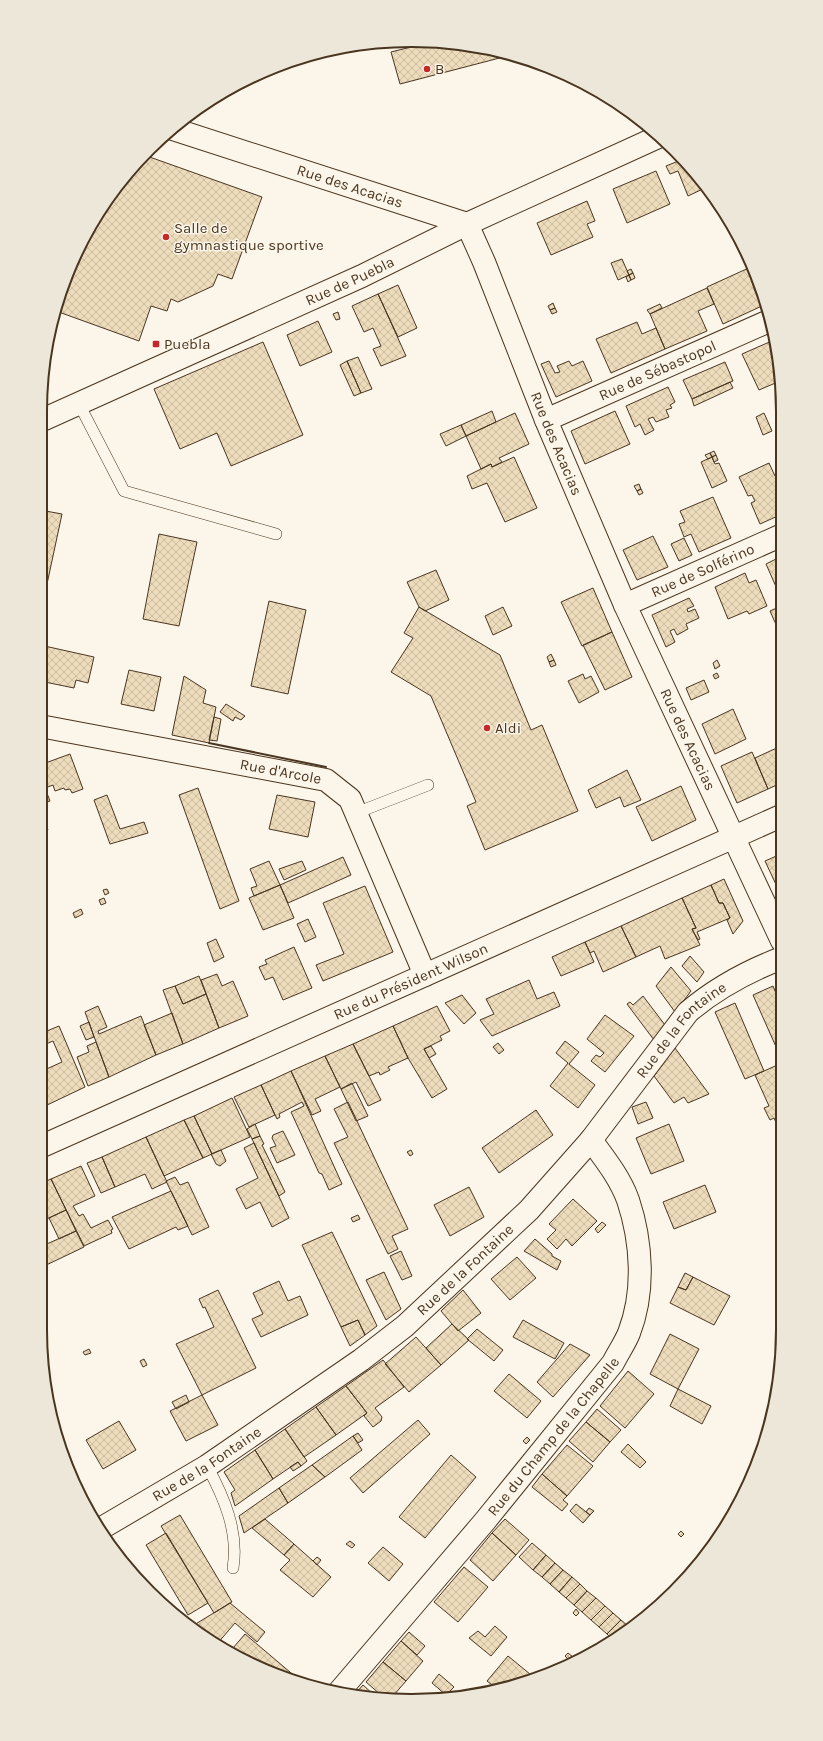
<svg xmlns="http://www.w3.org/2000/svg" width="823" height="1741" font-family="Karla,sans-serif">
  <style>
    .building { fill: url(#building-cross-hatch); stroke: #4a3520 }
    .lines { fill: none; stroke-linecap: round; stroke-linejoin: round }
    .service-casing { stroke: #4a3520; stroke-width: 12 }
    .minor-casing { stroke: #4a3520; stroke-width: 24 }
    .secondary-casing { stroke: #4a3520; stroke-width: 24 }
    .service { stroke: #fbf6e9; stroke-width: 11 }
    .minor { stroke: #fbf6e9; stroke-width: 22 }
    .secondary { stroke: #fbf6e9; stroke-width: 22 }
    .wall { stroke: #4a3520; stroke-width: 2 }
    .poi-dot { fill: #c62828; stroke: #fbf6e9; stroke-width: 1.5 }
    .labels { text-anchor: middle; stroke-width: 3; stroke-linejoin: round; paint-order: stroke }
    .poi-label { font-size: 15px; fill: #4a3520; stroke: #fbf6e9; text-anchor: start }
    .street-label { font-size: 15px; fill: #4a3520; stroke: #fbf6e9 }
    .rim { fill: none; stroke: #4a3520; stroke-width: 2 }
  </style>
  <defs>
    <pattern id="building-cross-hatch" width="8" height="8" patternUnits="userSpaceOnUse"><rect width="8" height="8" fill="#ecdcbc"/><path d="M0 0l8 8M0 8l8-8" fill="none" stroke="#ccbda1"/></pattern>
  </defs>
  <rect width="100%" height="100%" fill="#fbf6e9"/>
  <path class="building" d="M431 42 484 47 511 55 400 84 391 52Z
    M144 155 262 197 232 279 218 274 213 286 178 302 171 299 167 311 151 306 139 341 56 311 68 270 102 205Z
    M681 160 706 185 707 187 688 196 678 171 670 174 666 166Z
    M656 171 670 204 627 223 613 189Z
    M587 201 595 221 587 224 593 237 551 255 537 223Z
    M622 259 629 275 618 280 611 263Z
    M753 266 764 305 723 324 707 287Z
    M631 269 633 273 629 275 627 271Z
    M633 273 635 278 631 280 629 275Z
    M629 275 631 280 628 282 626 277Z
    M398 285 417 328 398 337 378 294Z
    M707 288 714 304 698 311 707 331 665 349 650 314Z
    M378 294 406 356 381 366 373 349 381 346 373 328 364 332 352 306Z
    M553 303 555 308 550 310 548 306Z
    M660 304 662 308 650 314 647 310Z
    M555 308 557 312 552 314 550 310Z
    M338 312 340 319 336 320 333 314Z
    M318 321 332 352 300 366 287 335Z
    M637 322 642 334 656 328 665 349 611 373 596 339Z
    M774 340 780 363V381L759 390 742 354Z
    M263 342 303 435 231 466 217 433 180 449 154 389Z
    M358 357 372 389 361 393 347 361Z
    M347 361 361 393 354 396 340 365Z
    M549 361 555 373 560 372 557 366 569 361 572 366 583 361 592 381 556 397 541 364Z
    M725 362 733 381 692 399 683 380Z
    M730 382 733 388 694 406 692 399Z
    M668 387 675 402 670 405 672 408 666 410 669 417 656 422 653 417 648 419 654 430 645 435 640 424 635 427 626 406Z
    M492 411 496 422 466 436 461 425Z
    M615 411 630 444 585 464 571 431Z
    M515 413 529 444 499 458 502 462 492 467 491 464 481 469 466 436Z
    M764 413 772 431 763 435 756 417Z
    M461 425 466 436 446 446 440 434Z
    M714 451 716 455 712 457 710 453Z
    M710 453 712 457 708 459 705 455Z
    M716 455 718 460 714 462 712 457Z
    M514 457 537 508 505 522 487 483 472 489 467 476 491 464 492 467Z
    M712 457 715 464 719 463 727 481 712 488 701 462Z
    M769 463 775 476 780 474V515L760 524 751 503 755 501 752 495 748 496 739 477Z
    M639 484 641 489 637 491 634 486Z
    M641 489 643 493 639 495 637 491Z
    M713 497 731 538 699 552 691 534 684 537 679 524 685 522 680 511Z
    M40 510 62 514 44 598 40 597Z
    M159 534 197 542 179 626 143 619Z
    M653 536 668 567 637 580 623 550Z
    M684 538 692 555 679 561 671 544Z
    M780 557 781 598 766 564Z
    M436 570 449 600 425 611 419 607 407 582Z
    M745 573 749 583 756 580 767 606 749 614 747 611 728 619 715 587Z
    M593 588 612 632 582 646 561 602Z
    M689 598 694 606 687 609 688 612 695 609 699 618 686 624 688 629 677 635 674 629 670 631 675 642 666 647 652 615Z
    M269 601 306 610 288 694 251 686Z
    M781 606V628L778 629 770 611Z
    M419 607 500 655 531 730 542 725 578 811 485 850 467 806 476 802 431 696 391 672 413 638 404 633Z
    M503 607 512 626 493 635 485 616Z
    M612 632 632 677 605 690 583 645Z
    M40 645 94 657 88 683 76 680 74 688 40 681Z
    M551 654 554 660 549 662 547 657Z
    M554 660 556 665 551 667 549 662Z
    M717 660 720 666 715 669 713 663Z
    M129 670 161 677 154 711 121 704Z
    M717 673 719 677 715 679 713 675Z
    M583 674 585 679 591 676 599 692 579 703 568 681Z
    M184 676 206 690 203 703 216 707 209 743 172 735Z
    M704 680 709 692 691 700 686 688Z
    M226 704 245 716 241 720 235 717 233 721 220 712Z
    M733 709 746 739 715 754 702 724Z
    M214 717 221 719 217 741 209 740Z
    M781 746V783L768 789 755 758Z
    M752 752 768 789 737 803 721 766Z
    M70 754 83 789 72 793 70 789 65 790 64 788 55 791 53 785 45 788 50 801 40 805V765Z
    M627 770 641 800 624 807 620 797 596 808 588 790Z
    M681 786 696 820 652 841 636 807Z
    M198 788 239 901 220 909 179 795Z
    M107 795 120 829 144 822 148 833 110 844 94 800Z
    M277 795 315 802 308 837 269 829Z
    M42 815 48 830 40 833V816Z
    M781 854 782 890 779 891 765 861Z
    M343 857 351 875 288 903 280 885Z
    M269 861 280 885 254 896 251 888 257 886 250 869Z
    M302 861 306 870 284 880 279 869Z
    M724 879 743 921 733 934 727 920 730 918 723 903H719L711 885Z
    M280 885 294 918 263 930 249 898Z
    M711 885 719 903H723L730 918 697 932 700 939 698 940 692 929 696 928 682 898Z
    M365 886 393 952 323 981 316 965 344 954 323 903Z
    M107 889 109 893 105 895 103 890Z
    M104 898 106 903 101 905 99 900Z
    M682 898 696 928 692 929 700 945 665 959 660 946 636 957 621 926Z
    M81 909 83 914 75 918 73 913Z
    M308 919 316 937 305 942 297 924Z
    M621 926 636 957 603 972 594 951 590 953 585 942Z
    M216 939 224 957 214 962 207 943Z
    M585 942 594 962 561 976 552 957Z
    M294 947 312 988 283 1000 273 977 265 980 259 967 267 964 265 960Z
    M690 956 704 972 697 982 682 966Z
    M671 967 691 991 675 1012 656 986Z
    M217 974 222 986 233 981 248 1016 219 1028 201 980Z
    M199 976 206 994 183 1004 175 986Z
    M529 980 537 999 554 992 560 1006 492 1036 480 1020 494 1014 486 999Z
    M175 986 183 1004 206 994 219 1028 183 1044 163 990Z
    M773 986 782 1008V1047L777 1049 753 995Z
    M462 995 476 1013 464 1024 445 1003Z
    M643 996 665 1025 654 1040 627 1004 630 1002 633 1005Z
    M735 1003 764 1071 745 1079 715 1012Z
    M98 1006 107 1027 98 1031 99 1034 141 1016 156 1055 109 1077 85 1012Z
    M437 1006 450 1031 440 1036 442 1040 424 1049 447 1089 432 1098 408 1058 393 1026Z
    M172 1013 183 1044 156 1055 144 1025Z
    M605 1015 634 1036 605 1072 591 1061 596 1055 600 1057 604 1053 587 1039Z
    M89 1022 94 1037 86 1040 80 1026Z
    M59 1026 85 1087 45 1106 40 1093V1072L62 1062 53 1041 46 1044 42 1033Z
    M393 1026 408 1058 388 1067 390 1070 380 1075 379 1072 369 1076 353 1044Z
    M565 1041 579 1052 569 1064 595 1085 578 1108 550 1086 568 1063 556 1053Z
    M96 1042 109 1077 88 1086 77 1057 89 1052 87 1046Z
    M498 1043 504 1050 499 1054 493 1047Z
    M353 1044 381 1100 368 1106 356 1082 341 1089 325 1056Z
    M431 1046 436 1054 429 1058 424 1049Z
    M675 1048 709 1094 688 1103 684 1097 674 1103 654 1076Z
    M325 1056 340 1087 315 1099 321 1111 312 1115 291 1071Z
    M782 1063V1136L774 1118 770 1120 764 1108 769 1106 755 1075Z
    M291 1071 342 1184 329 1190 322 1174 319 1173 291 1112 304 1106 302 1102 279 1114 280 1117 277 1119 261 1085Z
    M352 1083 368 1116 356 1121 341 1089Z
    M261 1085 275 1115 249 1127 234 1097Z
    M40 1093 45 1106 40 1108Z
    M232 1098 250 1137 212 1154 194 1116Z
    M348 1102 408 1229 392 1236 398 1249 388 1254 334 1143 348 1137 334 1109Z
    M646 1102 653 1118 638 1124 632 1107Z
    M536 1110 553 1135 499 1173 482 1148Z
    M194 1116 212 1154 203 1158 184 1120Z
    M184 1120 203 1158 164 1176 146 1137Z
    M255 1124 260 1136 252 1139 247 1129Z
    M669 1124 684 1161 651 1174 636 1138Z
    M283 1131 295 1155 277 1163 270 1148 276 1146 272 1138 273 1135Z
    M260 1136 264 1144 262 1145 285 1192 279 1196 252 1139Z
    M146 1137 167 1182 152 1189 145 1174 115 1187 102 1157Z
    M254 1143 289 1218 272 1227 260 1202 246 1209 236 1189 258 1178 244 1148Z
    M221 1150 226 1161 220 1166 216 1164 211 1154Z
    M411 1150 413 1154 410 1156 407 1152Z
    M102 1157 115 1187 101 1193 87 1163Z
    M81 1166 95 1196 73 1206 79 1216 83 1214 91 1228 108 1220 113 1229 111 1230 112 1233 84 1246 51 1179Z
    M175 1177 180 1185 188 1182 209 1227 192 1235 166 1181Z
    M51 1179 66 1210 40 1222V1184Z
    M705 1185 716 1212 674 1229 663 1202Z
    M469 1187 484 1217 450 1236 434 1205Z
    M171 1191 188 1226 178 1230 176 1227 129 1249 112 1217Z
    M573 1199 597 1221 572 1246 566 1239 557 1249 547 1239 556 1230 549 1224Z
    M66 1210 76 1231 59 1239 49 1218Z
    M358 1215 360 1219 353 1222 351 1218Z
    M602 1222 606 1225 598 1233 595 1229Z
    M76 1231 84 1247 40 1268V1247Z
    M332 1232 377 1326 365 1335 358 1320 341 1327 302 1245Z
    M535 1239 552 1254V1256L561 1261 557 1270 524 1251Z
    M401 1251 412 1276 402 1280 390 1256Z
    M517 1257 536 1278 510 1300 491 1279Z
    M384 1272 401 1309 386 1320 366 1280Z
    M685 1273 693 1277 686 1290 678 1287Z
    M693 1277 730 1296 714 1325 670 1303 678 1287 686 1290Z
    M279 1281 288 1301 300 1296 308 1315 261 1337 252 1319 263 1314 253 1293Z
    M218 1290 256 1368 202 1395 176 1344 214 1327 205 1307 203 1308 199 1299Z
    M463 1290 481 1313 458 1331 441 1311Z
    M358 1320 365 1335 350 1346 341 1327Z
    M523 1320 564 1343 555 1359 513 1337Z
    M452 1324 469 1340 441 1365 426 1348Z
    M477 1329 503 1350 494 1361 467 1339Z
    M670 1334 699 1349 678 1389 650 1374Z
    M416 1337 441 1365 409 1392 385 1364Z
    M570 1344 590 1355 553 1397 537 1382Z
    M89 1349 91 1353 85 1355 83 1352Z
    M144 1359 147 1365 143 1367 140 1361Z
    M383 1360 404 1387 375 1408 382 1417 381 1421 373 1427 364 1416 367 1413 346 1386Z
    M628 1371 654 1394 625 1428 600 1406Z
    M509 1374 541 1401 527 1418 494 1391Z
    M346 1386 367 1413 336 1435 316 1407Z
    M678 1389 711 1406 702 1424 670 1406Z
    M186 1395 189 1402 176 1409 172 1402Z
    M202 1395 218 1425 186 1441 170 1411Z
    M316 1407 336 1435 304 1457 285 1429Z
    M597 1409 621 1430 610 1442 586 1422Z
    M418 1420 430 1434 363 1493 350 1478Z
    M119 1421 136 1450 103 1469 86 1440Z
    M586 1422 610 1442 593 1462 569 1441Z
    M285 1429 307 1461 301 1466 298 1462 273 1479 255 1450Z
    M358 1433 363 1440 358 1443 353 1436Z
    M353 1436 362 1450 325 1477 312 1465Z
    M527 1437 530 1440 526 1444 523 1441Z
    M628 1444 646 1462 640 1468 621 1452Z
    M567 1445 593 1466 567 1496 542 1474Z
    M255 1450 273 1479 235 1506 231 1493 235 1490 224 1472Z
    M451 1455 476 1477 425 1538 399 1517Z
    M298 1462 301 1466 293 1471 290 1467Z
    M312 1465 325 1477 288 1503 279 1488Z
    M542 1474 567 1496 563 1500 568 1504 562 1511 532 1487Z
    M279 1488 288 1503 244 1533 239 1516Z
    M576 1504 590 1515 583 1523 570 1511Z
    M589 1508 594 1511 590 1515 586 1512Z
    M180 1515 232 1602 214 1613 161 1526Z
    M265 1519 294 1544 284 1555 252 1528Z
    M505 1519 529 1540 516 1555 492 1533Z
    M681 1531 684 1534 681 1537 678 1534Z
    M166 1533 208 1603 188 1615 146 1545Z
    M492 1533 516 1555 493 1581 470 1560Z
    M350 1541 355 1545 352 1548 346 1544Z
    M532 1543 546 1555 533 1570 519 1557Z
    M294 1544 331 1577 313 1597 280 1570 290 1560 284 1555Z
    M383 1547 403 1564 389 1581 368 1563Z
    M546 1555 555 1563 542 1577 533 1570Z
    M317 1557 321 1560 317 1565 313 1561Z
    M555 1563 563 1570 550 1584 542 1577Z
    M464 1567 488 1587 458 1622 434 1602Z
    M563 1570 572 1577 559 1592 550 1584Z
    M572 1577 580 1584 566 1598 559 1592Z
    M580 1584 587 1591 574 1605 566 1598Z
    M587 1591 596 1598 582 1612 574 1605Z
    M596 1598 605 1606 591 1620 582 1612Z
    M230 1603 265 1632 257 1642 235 1623 217 1644 194 1625Z
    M605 1606 613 1613 599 1627 591 1620Z
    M576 1609 579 1613 576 1616 573 1613Z
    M613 1613 621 1620 607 1634 599 1627Z
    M621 1620 628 1626 612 1639 607 1634Z
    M495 1626 507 1637 491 1656 469 1638 478 1631 485 1637Z
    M409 1632 425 1646 417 1655 401 1641Z
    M245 1634 297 1678 245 1658 233 1648Z
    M401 1641 423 1661 406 1681 383 1662Z
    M568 1653 573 1657 570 1661 565 1656Z
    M508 1656 536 1679 497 1689 487 1681Z
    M383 1662 406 1681 393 1696 381 1695 366 1682Z
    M439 1674 454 1687 446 1695 432 1683Z
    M363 1685 374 1695 355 1694Z"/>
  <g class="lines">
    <defs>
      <path id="service" d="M79 404 124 491 276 534
        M356 813 428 785
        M207 1466C224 1497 239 1532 233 1568"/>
      <g id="minor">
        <path id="s1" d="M173 129 467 224 484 262 546 420 625 605 782 941"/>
        <path id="s2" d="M546 420 769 321"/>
        <path id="s3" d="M40 421 362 276 467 224 658 137"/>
        <path id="s4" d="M625 605 780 536"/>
        <path id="s5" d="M40 726 326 780 350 799 425 975"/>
        <path id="s6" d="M100 1529 207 1466 361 1360 405 1326 529 1210 591 1140 688 1012C715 989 748 971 782 958"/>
        <path id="s7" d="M338 1693 485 1521 613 1363C618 1353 625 1343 629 1333 645 1292 642 1242 628 1200 620 1178 605 1159 591 1140"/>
      </g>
      <g id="secondary">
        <path id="s8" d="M40 1147 781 816"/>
      </g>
    </defs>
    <use href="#service" class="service-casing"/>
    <use href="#minor" class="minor-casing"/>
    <use href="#secondary" class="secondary-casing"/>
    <use href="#service" class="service"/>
    <use href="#minor" class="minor"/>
    <use href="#secondary" class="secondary"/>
    <path class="wall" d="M209 743 326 767"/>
  </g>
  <g class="poi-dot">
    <circle cx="427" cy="69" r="4"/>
    <circle cx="166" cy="237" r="4"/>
    <rect x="152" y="340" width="8" height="8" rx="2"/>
    <circle cx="487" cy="728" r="4"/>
  </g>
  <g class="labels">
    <g class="poi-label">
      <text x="435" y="74">B</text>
      <text x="174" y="233">Salle de<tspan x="174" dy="17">gymnastique sportive</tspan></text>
      <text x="164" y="349">Puebla</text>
      <text x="495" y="733">Aldi</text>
    </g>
    <g class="street-label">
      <text dy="5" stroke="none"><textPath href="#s1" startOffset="186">Rue des Acacias</textPath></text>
      <text dy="5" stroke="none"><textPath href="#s3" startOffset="340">Rue de Puebla</textPath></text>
      <text dy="5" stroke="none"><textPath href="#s2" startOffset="122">Rue de Sébastopol</textPath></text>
      <text dy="5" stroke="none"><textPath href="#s1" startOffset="546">Rue des Acacias</textPath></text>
      <text dy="5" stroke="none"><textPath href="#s4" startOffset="85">Rue de Solférino</textPath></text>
      <text dy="5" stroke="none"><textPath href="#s1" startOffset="870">Rue des Acacias</textPath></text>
      <text dy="5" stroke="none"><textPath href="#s5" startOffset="245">Rue d'Arcole</textPath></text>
      <text dy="5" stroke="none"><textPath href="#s8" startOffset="406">Rue du Président Wilson</textPath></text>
      <text dy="5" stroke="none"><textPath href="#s6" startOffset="773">Rue de la Fontaine</textPath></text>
      <text dy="5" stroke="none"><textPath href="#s6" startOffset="449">Rue de la Fontaine</textPath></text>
      <text dy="5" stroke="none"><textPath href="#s7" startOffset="335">Rue du Champ de la Chapelle</textPath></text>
      <text dy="5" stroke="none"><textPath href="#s6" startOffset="125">Rue de la Fontaine</textPath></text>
    </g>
  </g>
  <path d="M0 0H823V1741H0ZM411 47H412A364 364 0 0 1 776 411V1330A364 364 0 0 1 412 1694H411A364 364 0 0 1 47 1330V411A364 364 0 0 1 411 47Z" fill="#ede7d9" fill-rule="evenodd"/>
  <path class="rim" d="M411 47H412A364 364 0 0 1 776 411V1330A364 364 0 0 1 412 1694H411A364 364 0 0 1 47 1330V411A364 364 0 0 1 411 47Z"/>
</svg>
